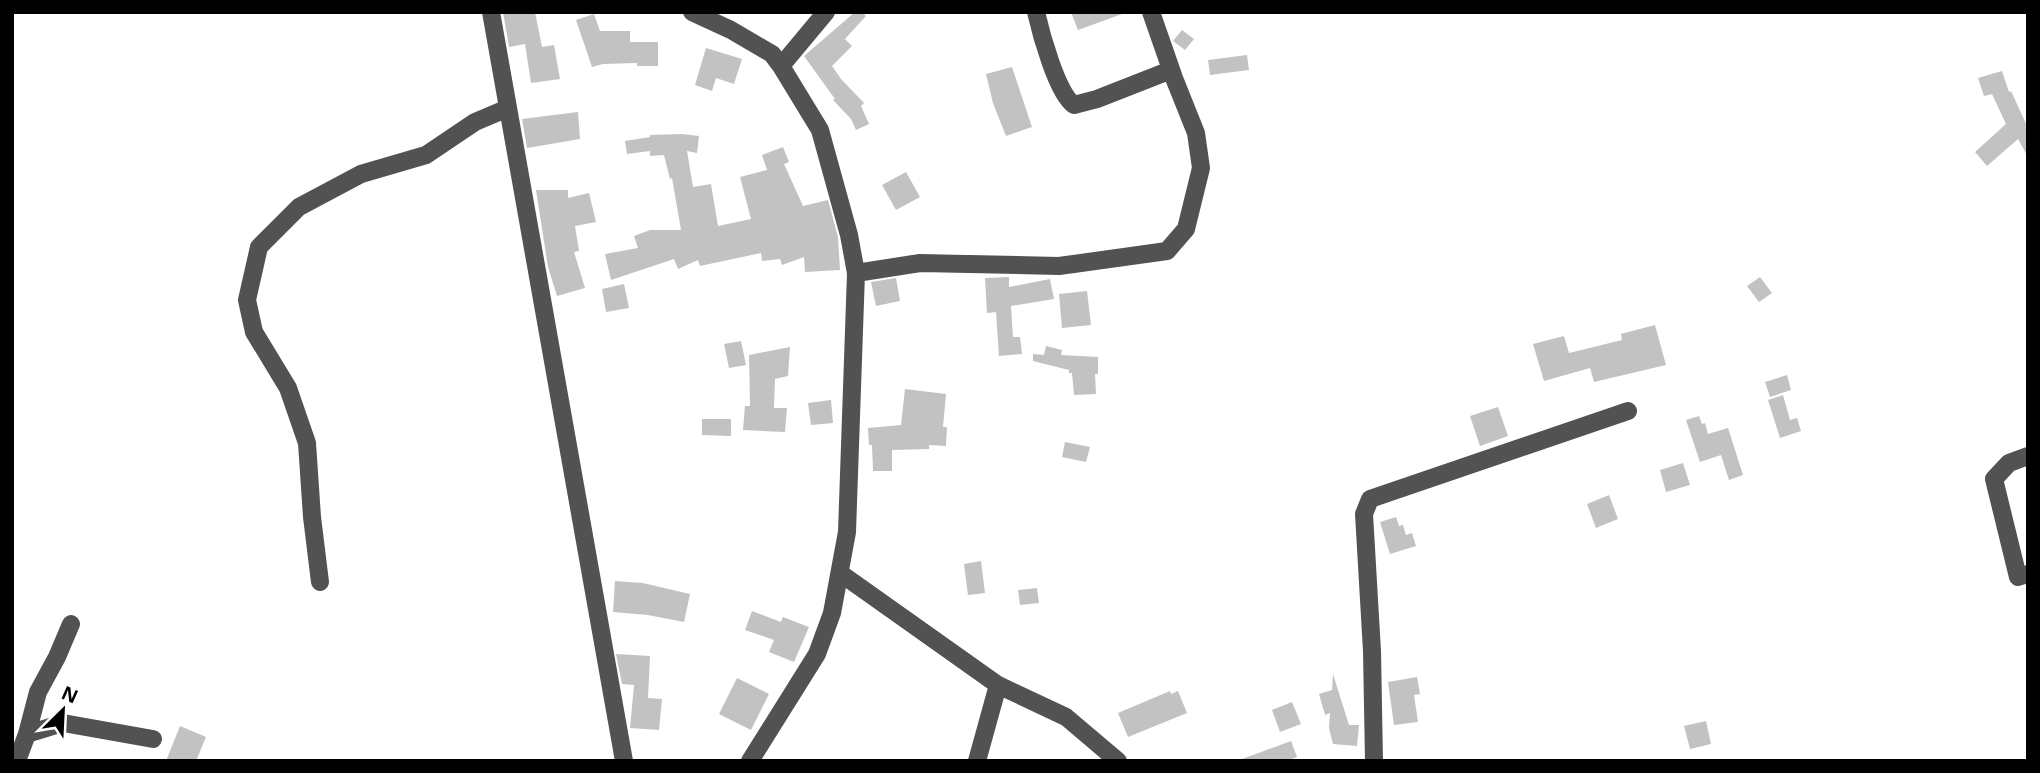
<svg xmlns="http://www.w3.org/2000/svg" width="2040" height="773" font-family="'Noto Sans',sans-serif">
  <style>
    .building { fill: #c2c2c2 }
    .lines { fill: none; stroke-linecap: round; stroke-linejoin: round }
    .minor { stroke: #525252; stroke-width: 18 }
  </style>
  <rect width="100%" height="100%" fill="#fff"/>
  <path class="building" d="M503 12H535L542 47 554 45 560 79 531 83 525 44 509 47Z
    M855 12H862L866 16 845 39 852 46 832 66 841 79 864 103 861 106 869 124 856 130 851 119 833 100 835 99 804 56Z
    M1071 12H1122V14L1078 30Z
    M594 14 600 31H630V42H658V66H637V63L603 64 592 67 576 20Z
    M1182 30 1194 39 1185 50 1173 41Z
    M706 48 742 59 734 84 716 78 712 91 695 85Z
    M1247 55 1249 70 1210 75 1208 60Z
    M1012 67 1032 127 1006 136 993 103 986 74Z
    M2002 71 2009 92 2011 91 2028 128V157L2018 139 1987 166 1975 152 2006 124 1992 94 1984 96 1978 78Z
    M578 112 580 139 527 148 522 119Z
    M682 134 699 136 697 153 687 151 693 187 711 184 718 226 751 219 740 177 767 170 762 155 783 147 789 162 784 164 803 206 828 200 838 237 840 270 805 272 804 257 782 265 780 259 762 261 761 253 700 266 698 260 678 269 674 259 611 280 605 254 638 248 634 236 650 230H681L672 178 670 179 664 155 650 156V151L627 154 625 141 650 137V135Z
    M906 172 920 197 896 210 882 185Z
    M536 190H568V198L589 193 596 222 575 226 579 251 574 252 585 288 557 296 548 267Z
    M1009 277V287L1050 279 1054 299 1011 306 1013 337H1020L1022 354 999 356 996 312 987 313 985 278Z
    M1760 277 1772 293 1759 302 1747 286Z
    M896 278 900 301 876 306 871 282Z
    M624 284 629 308 606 312 602 289Z
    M1087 291 1091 325 1062 328 1059 294Z
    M1655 325 1666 365 1594 382 1590 368 1544 381 1533 344 1564 336 1569 353 1622 340 1621 334Z
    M741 341 746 365 729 368 724 344Z
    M1046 346 1062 350 1061 355 1098 357V374H1095L1096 394 1074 395 1072 373H1069V370L1033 361V354L1044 355Z
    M790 347 788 376 775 379 774 408H787L785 432 743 430 745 406H750L749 355Z
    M1787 375 1791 390 1770 397 1765 382Z
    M905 389 946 394 943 427H947L946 446 929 445V449L892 450V471H873L872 445H869L868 428 901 425Z
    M1783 395 1790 420 1797 418 1801 431 1780 438 1768 400Z
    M831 400 833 423 811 425 808 403Z
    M1498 407 1508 436 1480 446 1470 416Z
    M1699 416 1702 424 1705 423 1708 434 1728 428 1743 475 1729 480 1721 455 1700 462 1686 420Z
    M702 419H731V436L702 435Z
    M1065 442 1090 447 1086 462 1062 457Z
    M1683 463 1690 485 1666 492 1660 470Z
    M1609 495 1618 519 1596 528 1587 504Z
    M1396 517 1399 526 1403 525 1406 535 1412 533 1416 546 1390 554 1380 522Z
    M981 561 985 593 968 595 964 564Z
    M615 581 643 583 690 594 684 622 648 615 613 612Z
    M1037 588 1039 603 1020 605 1018 590Z
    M752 611 781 622 783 617 809 627 794 662 769 652 774 640 745 630Z
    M616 654 650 656 648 698 662 699 659 730 630 728 634 685 622 684Z
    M1333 674 1349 725H1359L1357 746 1333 744 1329 728 1330 713 1325 715 1319 694 1332 690Z
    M1417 677 1420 694 1414 695 1418 722 1394 725 1388 682Z
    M737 678 769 694 751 730 719 714Z
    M1170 691 1171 694 1178 691 1187 713 1128 737 1118 713Z
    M1292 702 1301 724 1280 732 1272 710Z
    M1706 721 1711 744 1690 749 1684 726Z
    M180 726 206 737 196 761H166Z
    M1291 741 1297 757 1286 761H1242V759Z"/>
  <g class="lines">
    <path class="minor" d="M491 12 624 761
      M692 12 731 30 772 54 781 66 820 130 849 235 856 273 847 532 832 613 817 654 750 761
      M1036 12C1041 34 1057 93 1074 105L1097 99 1171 70
      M781 66 826 12
      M856 273 920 263 1059 266 1167 251 1186 229 1201 168 1196 133 1174 78 1151 12
      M2028 456 2009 463 1994 479 2018 577 2028 574
      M840 573 998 685 1066 717 1118 761
      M320 582 312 517 307 443 288 388 254 332 247 300 259 247 299 207 361 174 426 155 475 122 508 108
      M27 734 63 723 153 739
      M17 761 27 734 38 692 57 657 71 624
      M977 761 998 685
      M1374 761 1372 651 1364 514 1370 499 1628 411"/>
  </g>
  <rect width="2040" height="773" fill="none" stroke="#000000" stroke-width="28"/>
  <g transform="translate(63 710) rotate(24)" stroke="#ffffff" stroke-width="5" paint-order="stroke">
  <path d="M0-5L12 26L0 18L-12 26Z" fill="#000000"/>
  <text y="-10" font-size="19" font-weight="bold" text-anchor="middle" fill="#000000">N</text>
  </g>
</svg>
